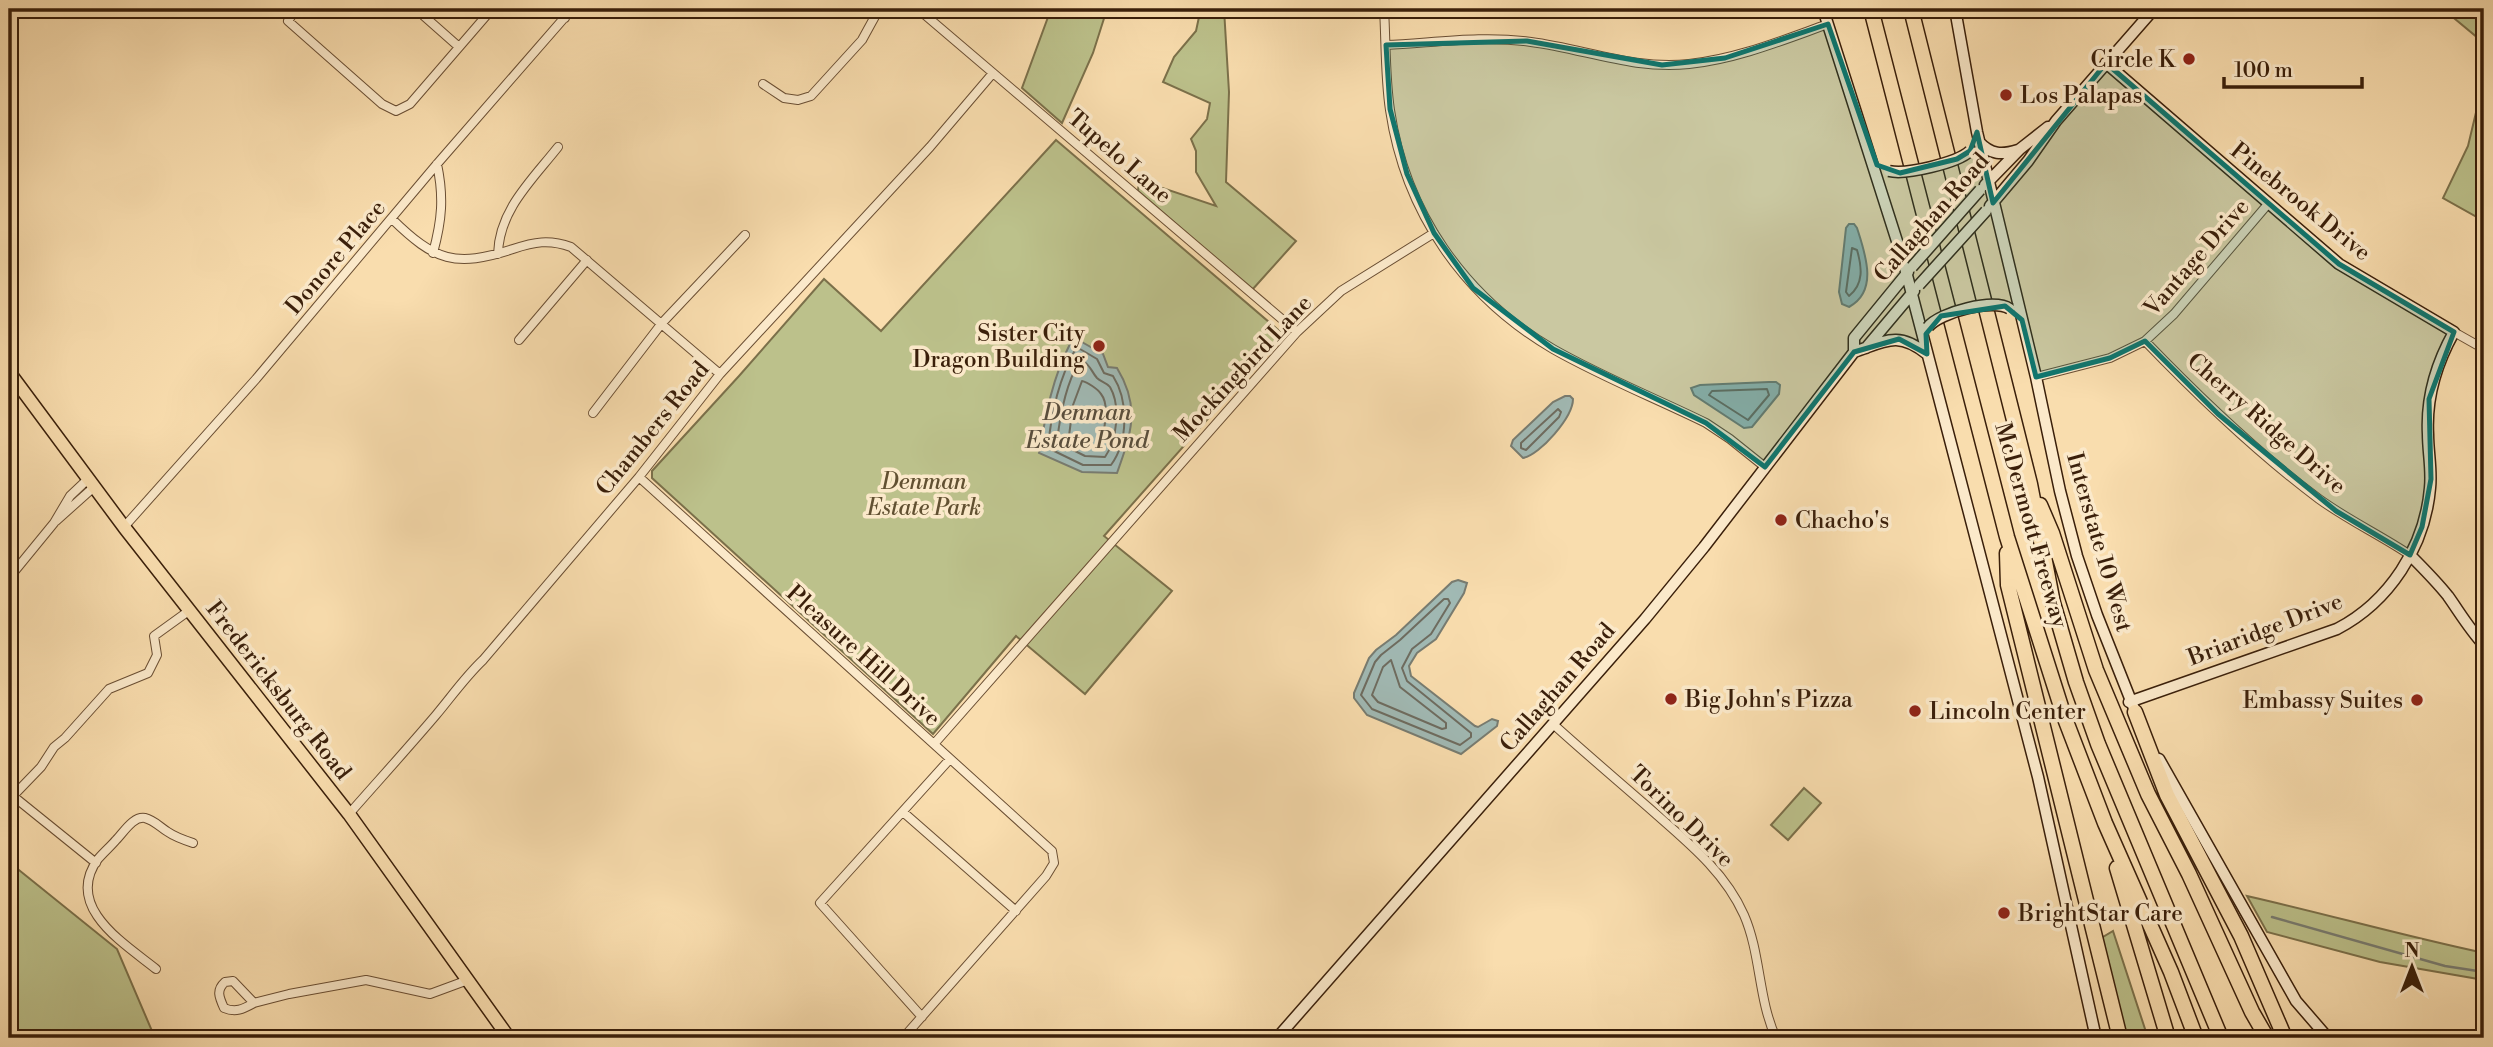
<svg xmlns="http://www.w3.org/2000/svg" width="2493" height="1047" font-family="'Libre Bodoni',serif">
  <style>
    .green { fill: #bcc18b; stroke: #7b704a; stroke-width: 2 }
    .water { fill: #a1bab5; stroke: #787c71; stroke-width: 2 }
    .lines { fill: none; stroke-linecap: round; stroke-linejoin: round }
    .shore { stroke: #6e6c60; stroke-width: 2 }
    .stream { stroke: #787c71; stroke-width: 2.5 }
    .street-casing { stroke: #6a4e33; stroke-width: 10 }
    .secondary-casing { stroke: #3a1f0a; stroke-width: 13 }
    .primary-casing { stroke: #3a1f0a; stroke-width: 15 }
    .highway-casing { stroke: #3a1f0a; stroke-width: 17 }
    .street { stroke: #fbe9ca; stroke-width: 8 }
    .secondary { stroke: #fbe9ca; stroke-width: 10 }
    .primary { stroke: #f9ddae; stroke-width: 12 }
    .highway { stroke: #f9ddae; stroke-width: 14 }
    .secondary-bridge-casing { stroke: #3a1f0a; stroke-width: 13; stroke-linecap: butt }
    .secondary-bridge { stroke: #fbe9ca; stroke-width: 10 }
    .marked { fill: #0f766e; fill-opacity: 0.2; stroke: #0f766e; stroke-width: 5; stroke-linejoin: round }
    .poi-dot { fill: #8f2418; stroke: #fbe9ca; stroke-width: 2.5 }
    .labels { text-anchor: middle; stroke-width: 7; stroke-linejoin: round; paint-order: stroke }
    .poi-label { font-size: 23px; fill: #3a1f0a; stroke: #fbe9ca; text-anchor: start }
    .street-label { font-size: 23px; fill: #3a1f0a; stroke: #fbe9ca }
    .park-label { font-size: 23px; font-style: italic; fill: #615031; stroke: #fbe9ca }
    .water-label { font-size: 24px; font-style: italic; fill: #594e3d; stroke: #fbe9ca }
  </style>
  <rect width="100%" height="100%" fill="#f9ddae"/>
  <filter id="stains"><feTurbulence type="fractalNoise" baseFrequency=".00286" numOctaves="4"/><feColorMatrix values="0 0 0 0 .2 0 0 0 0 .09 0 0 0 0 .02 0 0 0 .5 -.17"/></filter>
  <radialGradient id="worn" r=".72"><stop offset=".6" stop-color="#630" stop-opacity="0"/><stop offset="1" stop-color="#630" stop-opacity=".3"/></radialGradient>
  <path class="green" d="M1051 9H1107L1093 53 1062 123 1022 88Z
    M1194 9H1224L1229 92 1226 182 1296 241 1252 290 1138 191 1139 180 1216 206 1196 172V151L1191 139 1207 119 1210 103 1163 82 1174 57 1196 31 1199 17Z
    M2443 9H2484V43Z
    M2484 79V221L2443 198 2468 146Z
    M1056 140 1283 334 1104 536 1172 591 1085 694 1016 636 933 734 652 478V471L739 376 824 279 881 331Z
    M1804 788 1821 803 1788 840 1771 825Z
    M9 862 117 949 155 1038H9Z
    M2247 896C2326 914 2404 936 2484 953V980L2380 962 2267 932Z
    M2113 931 2146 1032 2147 1038H2124L2098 940Z"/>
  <path class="water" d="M1849 224H1854L1857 228C1865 253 1879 291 1849 307L1842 304 1839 292 1846 228Z
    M1080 341 1103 354 1108 367 1117 368C1141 407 1131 434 1117 473L1082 472 1039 453C1046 414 1052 379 1070 344Z
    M1769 382H1776L1780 385 1779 394 1752 427 1744 428 1694 395 1691 388 1700 385Z
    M1565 396H1570L1573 399C1573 417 1540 455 1523 458L1511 446 1513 440 1553 402Z
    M1458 580 1467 583 1464 593 1436 639 1417 653 1409 666 1411 676 1475 726 1478 727 1492 719 1498 721 1497 726 1461 754 1367 715 1354 698V693L1369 658 1376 650 1396 635 1452 582Z"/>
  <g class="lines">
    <path class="shore" d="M1852 248 1857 250C1862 267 1864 284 1849 296L1846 292Z
      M1080 349 1097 359 1104 373 1113 376C1129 401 1128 442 1111 465H1083L1048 448C1051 413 1058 381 1075 350Z
      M1083 361C1091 366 1091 371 1097 378 1101 382 1106 382 1110 387 1121 406 1117 440 1105 457L1085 456 1057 442C1060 415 1065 386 1079 362Z
      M1082 381C1087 382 1098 389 1101 394 1110 405 1105 436 1097 446L1088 445 1069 436 1073 405Z
      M1767 389 1769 395 1748 420 1709 395 1712 391Z
      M1558 409 1561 412 1559 417 1526 450 1521 448V443Z
      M1444 599H1448L1450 603 1431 634 1412 649 1402 668 1407 681 1471 733V737L1460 745 1372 709 1361 695 1375 662 1381 655 1400 640Z
      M1391 660 1400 687 1446 723V728L1442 729 1378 702 1372 695 1383 667Z"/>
    <path class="stream" d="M2272 917 2445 966 2484 972"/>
    <defs>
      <path id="street" d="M296 9 288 21 382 104 396 111 410 104 492 9
        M416 9 459 47
        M554 9 565 18
        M918 9 1297 332
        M1384 9C1386 42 1385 77 1390 110 1405 212 1464 297 1553 349 1602 377 1655 398 1706 423L1730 439 1765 467
        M1386 45C1433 43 1483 35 1531 42 1585 49 1634 70 1689 64 1737 59 1783 40 1828 24
        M763 84 784 98 798 100 811 96 862 40 879 9
        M392 219C435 261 455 268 513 249 534 242 549 239 571 247L720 374
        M433 253C442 220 444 197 437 164
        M498 254C499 210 532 180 558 147
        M2454 332 2484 349
        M519 340 587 260
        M2145 341C2199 397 2256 452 2319 499 2348 520 2380 535 2410 555
        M2036 377 2110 358 2145 341 2174 314 2268 204
        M593 413 662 323 745 235
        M639 477 1052 851 1054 863 1046 876 903 1038
        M56 521 94 487
        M124 527 256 379 437 164 572 9
        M9 578 54 523 70 496 88 479
        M1553 724C1585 753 1617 780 1649 808 1685 840 1724 870 1744 915 1761 954 1758 999 1776 1038
        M934 744 1297 332 1341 291 1434 233
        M903 812 1016 911
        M349 814C378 781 408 748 436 715 452 696 465 677 483 660L639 477 720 374 930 147 993 73
        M96 863 13 796 41 767 54 747 65 738 109 689 148 673 157 655 154 636 190 610
        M156 969C125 944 63 907 98 859 104 852 111 846 116 840 124 832 133 816 145 818 154 820 161 828 168 832 175 837 184 840 193 843
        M254 1003C243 1009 236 1013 224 1008 219 997 216 990 225 982L233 981 254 1003 289 994 366 980 430 994 468 980
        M922 1017 820 903 950 759"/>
      <path id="secondary" d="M1823 9 1903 260 2038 777 2096 1038
        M1955 9 1977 132 2036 377 2060 491 2077 556 2097 615 2137 716
        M2106 63 2339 264 2454 332C2436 364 2426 397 2428 434 2428 452 2432 470 2430 488 2425 547 2389 602 2337 629L2129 702
        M1979 142C1991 155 2002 155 2018 150
        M1985 185 2020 149 2048 127
        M1990 206 2028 161 2056 121 2154 9
        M1866 348 1914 291
        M1854 352V338L1908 272
        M2410 555C2423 568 2436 581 2448 596 2460 613 2470 630 2484 645
        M2159 759 2296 1001 2328 1038
        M1277 1038 1645 619 1704 547 1854 352C1886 341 1898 331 1927 354"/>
      <path id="primary" d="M9 372 124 527 349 814 509 1038"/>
      <path id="highway" d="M1871 9 2007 537 2064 716 2105 823 2171 972 2196 1038
        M1911 9 2030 484 2053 603 2076 682 2098 744 2221 1038
        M2040 505 2052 533 2096 670 2148 794 2189 874 2252 1012 2267 1038
        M2007 553 2008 585 2120 1038
        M2135 712 2167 795 2241 936 2285 1038
        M2117 868 2168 1038"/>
    </defs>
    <use href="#street" class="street-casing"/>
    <use href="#secondary" class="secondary-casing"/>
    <use href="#primary" class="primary-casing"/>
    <use href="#highway" class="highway-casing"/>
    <use href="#street" class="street"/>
    <use href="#secondary" class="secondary"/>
    <use href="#primary" class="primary"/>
    <use href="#highway" class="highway"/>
    <defs>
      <path id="secondary-bridge" d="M1889 171C1906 175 1957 163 1970 151
        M1912 267 1980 190
        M1919 285 1986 211
        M1928 327C1940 312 1994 298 2010 309"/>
    </defs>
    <use href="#secondary-bridge" class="secondary-bridge-casing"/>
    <use href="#secondary-bridge" class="secondary-bridge"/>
  </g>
  <path class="marked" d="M1828 24 1877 165 1900 173 1957 159 1970 151 1977 132 1993 203 2106 63 2339 264 2454 332 2429 399 2431 479 2422 527 2410 555 2336 511 2218 414 2145 341 2110 358 2036 377 2022 320 2005 306 1941 316 1926 334 1927 354 1899 339 1854 352 1765 467 1706 423 1553 349 1473 288 1434 233 1407 174 1390 109 1386 45 1527 41 1662 65 1725 58Z"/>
  <g class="poi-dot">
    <circle cx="2189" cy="59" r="7"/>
    <circle cx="2006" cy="95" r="7"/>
    <circle cx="1099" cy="346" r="7"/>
    <circle cx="1781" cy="520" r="7"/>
    <circle cx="1671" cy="699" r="7"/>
    <circle cx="2417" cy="700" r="7"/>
    <circle cx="1915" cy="711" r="7"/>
    <circle cx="2004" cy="913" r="7"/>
  </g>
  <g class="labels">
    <g class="poi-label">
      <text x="2175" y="67" text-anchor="end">Circle K</text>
      <text x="2020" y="103">Los Palapas</text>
      <text x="1085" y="341" text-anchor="end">Sister City<tspan x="1085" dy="26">Dragon Building</tspan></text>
      <text x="1795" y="528">Chacho's</text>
      <text x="1685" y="707">Big John's Pizza</text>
      <text x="2403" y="708" text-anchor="end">Embassy Suites</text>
      <text x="1929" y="719">Lincoln Center</text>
      <text x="2018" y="921">BrightStar Care</text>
    </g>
    <g class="street-label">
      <text transform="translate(1120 156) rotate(41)" y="8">Tupelo Lane</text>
      <text transform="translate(2301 201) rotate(39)" y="8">Pinebrook Drive</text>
      <text transform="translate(1931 217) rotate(-49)" y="8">Callaghan Road</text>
      <text transform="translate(335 257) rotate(-50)" y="8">Donore Place</text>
      <text transform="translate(2196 257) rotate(-49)" y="8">Vantage Drive</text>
      <text transform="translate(1242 368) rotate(-47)" y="8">Mockingbird Lane</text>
      <text transform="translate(2267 423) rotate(41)" y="8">Cherry Ridge Drive</text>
      <text transform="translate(652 428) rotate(-51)" y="8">Chambers Road</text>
      <text transform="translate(2032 525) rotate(74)" y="8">McDermott Freeway</text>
      <text transform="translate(2100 542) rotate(74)" y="8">Interstate 10 West</text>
      <text transform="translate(2265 629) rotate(-21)" y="8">Briaridge Drive</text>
      <text transform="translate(864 655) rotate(42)" y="8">Pleasure Hill Drive</text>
      <text transform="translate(1557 687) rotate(-49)" y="8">Callaghan Road</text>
      <text transform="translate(279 690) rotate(52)" y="8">Fredericksburg Road</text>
      <text transform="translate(1682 816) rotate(44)" y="8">Torino Drive</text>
    </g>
    <g class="park-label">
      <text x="924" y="489">Denman<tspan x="924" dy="26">Estate Park</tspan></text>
    </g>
    <g class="water-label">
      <text x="1087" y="420">Denman<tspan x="1087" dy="28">Estate Pond</tspan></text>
    </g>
  </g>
  <rect width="2493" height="1047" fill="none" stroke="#f9ddae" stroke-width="35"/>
  <rect x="10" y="10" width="2472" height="1026" fill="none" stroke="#3a1f0a" stroke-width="3.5"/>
  <rect x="18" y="18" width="2458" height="1012" fill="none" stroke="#3a1f0a" stroke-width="2"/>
  <g transform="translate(2412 967)" stroke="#fbe9ca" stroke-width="5" paint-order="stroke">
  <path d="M0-5L12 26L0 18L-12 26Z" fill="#3a1f0a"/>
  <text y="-10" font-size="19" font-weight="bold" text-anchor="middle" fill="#3a1f0a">N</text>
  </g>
  <path d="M2224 77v10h138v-10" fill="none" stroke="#3a1f0a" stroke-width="3.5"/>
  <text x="2234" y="77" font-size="21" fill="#3a1f0a" stroke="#fbe9ca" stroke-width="5" paint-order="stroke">100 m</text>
  <rect width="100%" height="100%" filter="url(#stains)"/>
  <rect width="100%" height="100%" fill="url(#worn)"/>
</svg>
